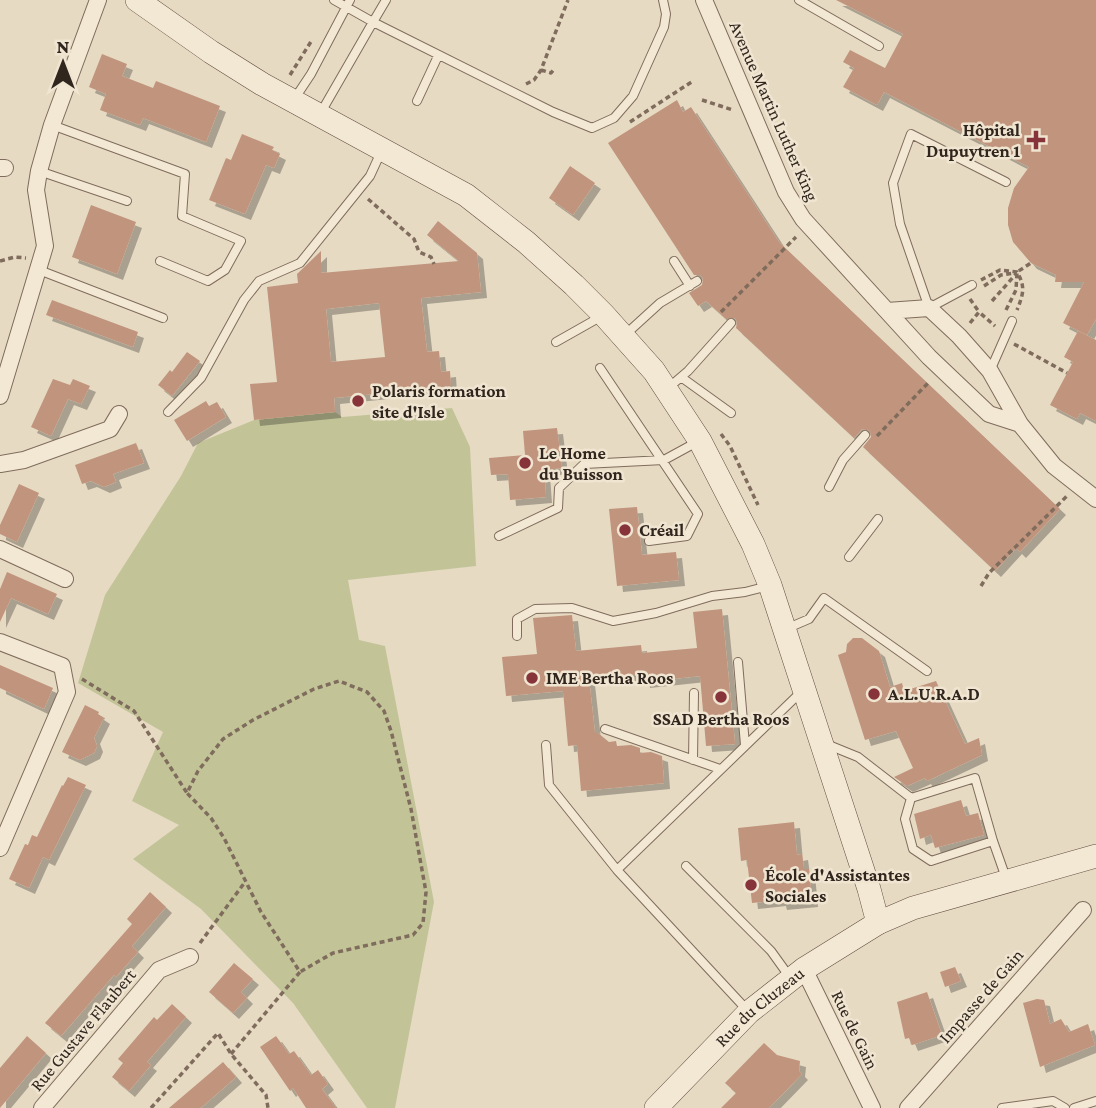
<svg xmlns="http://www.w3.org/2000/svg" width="1096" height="1108" font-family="'Crimson Pro',serif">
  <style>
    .green { fill: #c2c498 }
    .building { fill: #c1947d; fill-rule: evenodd; filter: url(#shadow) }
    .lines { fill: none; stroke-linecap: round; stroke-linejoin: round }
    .lane-casing { stroke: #7f6c5c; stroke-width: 10 }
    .street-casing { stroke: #7f6c5c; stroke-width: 18 }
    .secondary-casing { stroke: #614d3f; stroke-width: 24 }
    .path { stroke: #7f6c5c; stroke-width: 3.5; stroke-dasharray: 5 3.5; stroke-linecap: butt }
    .lane { stroke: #f3e8d4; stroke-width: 8 }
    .street { stroke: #f3e8d4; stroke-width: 16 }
    .secondary { stroke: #f3e8d4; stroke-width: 23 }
    .poi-dot { fill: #86343a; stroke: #f0e5d1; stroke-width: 2.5 }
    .labels { text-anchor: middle; stroke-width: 5; stroke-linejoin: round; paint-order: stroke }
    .street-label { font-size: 18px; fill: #31261e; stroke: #f0e5d1 }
    .poi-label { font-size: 18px; font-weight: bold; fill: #31261e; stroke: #f0e5d1; text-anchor: start }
  </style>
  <defs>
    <filter id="shadow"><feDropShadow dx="6" dy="6" stdDeviation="0" flood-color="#0004"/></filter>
  </defs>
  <rect width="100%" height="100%" fill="#e7dac3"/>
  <path class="green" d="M452 408 470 447 476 566 348 580 359 640 385 646 434 902 395 1108H367L293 1003 201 909 133 859 179 825 132 801 163 732 78 683 105 595 181 476 198 443 254 420 335 412 342 417Z"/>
  <path class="building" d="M836 0H1096V319L1087 335 1063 323 1084 282H1055L1056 275 1031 263 1013 242 1008 225V208L1014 188 1029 167 884 92 877 105 843 87 854 68 843 62 850 50 885 68 903 34Z
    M102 54 127 64 122 76 153 88 156 81 220 106 206 142 143 118 140 125 100 110 106 94 89 87Z
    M677 100 683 112 691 107 779 242 1060 509 1020 552 1016 548 995 571 863 447 871 437 870 431 862 429 854 438 736 328 737 322 735 318 726 319 706 301 698 306 689 293 702 285 703 278 700 275H694L608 143Z
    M242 134 274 147 272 150 280 154 274 168 266 165 245 214 209 200 226 158 231 160Z
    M570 166 595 183 573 215 549 198Z
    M91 205 136 222 117 274 72 257Z
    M438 221 477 253 481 292 421 298 427 352 439 351 441 372 450 371 451 386 334 398 335 412 254 420 250 384 277 382 267 287 298 283 297 274 321 251V273L459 261 427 235ZM379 303 385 357 331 362 326 309Z
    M52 300 138 332 133 347 46 315Z
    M1078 331 1096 340V421L1080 413 1077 419 1050 405 1073 362 1064 357Z
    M187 352 200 361 172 396 158 385 170 370 172 372Z
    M53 379 70 385 73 379 90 386 81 404 68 399 51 436 31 427Z
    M206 401 209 406 217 402 226 417 187 441 174 420Z
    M557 428 562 468 544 470 546 497 510 500 508 474 491 475 489 458 525 455 523 431Z
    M136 443 144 463 113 474 116 482 104 487 91 481 82 484 75 465Z
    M19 484 39 493 17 542 0 534V525Z
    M637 507 642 555 676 552 679 580 617 586 609 509Z
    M7 572 57 594 48 614 11 598 0 622V589Z
    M722 609 735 744 706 746 700 676 644 682 643 674 589 679 595 733H598L609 742 616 741 617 746 631 745 640 748V753L651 752 662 756 664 783 581 791 577 745 568 746 563 691 506 696 502 657 537 654 533 618 572 615 576 651 641 645 642 653 697 648 693 612Z
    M853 638H862L879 651 890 687 902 683 904 691 936 681 965 744 979 738 982 755 927 781 925 778 907 786 894 777 913 768 896 731 865 740 838 655 846 652 847 644Z
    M0 665 53 688 44 709 0 688Z
    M85 705 99 712 98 714 104 718 94 738 97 746 94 753 80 760 62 752Z
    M68 777 86 785 49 860 43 857 29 888 9 879 25 844 28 845 32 835 37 837 62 785 63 786Z
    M961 800 966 816 978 813 984 835 935 848 931 835 920 839 914 814Z
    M794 822 797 855 802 854 804 869H809L812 901 781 904 780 900 752 903 747 860 741 861 738 828Z
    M150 892 166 907 132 946 138 952 116 977 114 975 61 1036 45 1023 132 924 127 919Z
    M234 963 253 979 241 992 247 998 233 1013 209 992Z
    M955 967 961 981 945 987 940 972Z
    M927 992 942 1035 912 1045 909 1038 905 1039 897 1002Z
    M1037 999 1044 1000 1050 1024 1061 1019 1069 1032 1088 1024 1095 1045 1040 1067 1023 1003Z
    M172 1004 186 1017 147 1062 151 1065 129 1091 112 1077 123 1063 118 1059 154 1017 157 1020Z
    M27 1036 46 1053 0 1108V1068Z
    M276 1036 289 1054 294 1051 311 1075 318 1070 328 1084 322 1089 336 1108H306L293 1088 290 1091 260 1047Z
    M764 1043 777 1055 800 1061 799 1071 802 1074 769 1108H721L736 1093 725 1083Z
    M223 1062 236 1077 203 1106 200 1108H169Z"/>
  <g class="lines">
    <defs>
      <path id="lane" d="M386 0 373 22 553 112 592 128 614 118 633 96 664 27 666 14 663 0
        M799 0 879 46
        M295 98 311 74 350 0
        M417 101 438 56
        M320 114 373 22 334 0
        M52 125 185 174 182 216 241 241 225 270 208 281 160 261
        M39 171 127 201
        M674 261 690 286
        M39 270 163 318
        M972 285 929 308 900 224 893 183 911 134 1006 182
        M626 334 660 303 697 281
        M556 342 602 316
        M600 368 698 514 687 536 649 541
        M990 371 1012 321
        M681 377 731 413
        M667 389 688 371 731 323
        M168 412 201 378 244 300 259 281 300 263 370 176 381 152
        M829 487 843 460 865 435
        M499 536 558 508 559 488 584 464 664 460 697 442
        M849 557 878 519
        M788 628 809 619 824 598 927 671
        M517 636V619L535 609 572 608 613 621 656 613 712 596 745 592 768 586
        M738 662 745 745
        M605 729 720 769
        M826 744 858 757 911 798
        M546 745 549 785 617 870
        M693 760 694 693
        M993 841 931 861 913 849 905 819 911 798 975 778 993 841 1006 878
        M686 866 771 951 789 976
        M748 1011 617 870 801 692
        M1002 1108 1053 1101 1065 1108
        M1074 1108 1096 1101"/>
      <path id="street" d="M704 0 786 192 803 219 929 357 989 414 1020 424
        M0 168H5
        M887 311 929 308 959 336 990 371 1020 424 1054 466 1096 499
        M0 396 45 246 36 190 39 171 52 125 98 0
        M0 464 24 460 110 429 119 414
        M0 549 65 579
        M0 642 62 666 67 692 0 848
        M804 969 872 1108
        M42 1108 159 970 190 957
        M908 1108 1083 910"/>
      <g id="secondary">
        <path d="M137 0 211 52 262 84 466 195 526 242 574 285 604 315 654 371 700 441 753 544 770 585 869 889 878 923"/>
        <path id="s1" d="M656 1108 749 1012 804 969 878 923 913 908 1096 856"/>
      </g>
    </defs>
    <use href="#lane" class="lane-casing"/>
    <use href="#street" class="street-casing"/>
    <use href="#secondary" class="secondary-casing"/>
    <path class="path" d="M541 70 551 73 555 68
      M290 75 312 40
      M526 84 534 80 541 70 568 0
      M702 100 733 110
      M630 122 693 81
      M368 199 414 239 419 252 431 257 434 264
      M0 261 15 257 26 258
      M981 280 1000 270 1017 272C1026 287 1023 295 1017 310
      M984 286 1001 275 1015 273
      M970 299 979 312
      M992 301 1016 274
      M1006 310 1016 290 1017 272 1031 263
      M721 312 796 237
      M970 323 979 312 995 326
      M1014 344 1067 373
      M721 434 730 446 758 505
      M877 436 930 381
      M981 586 989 573 1067 496
      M82 679 134 711 187 793
      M200 943 245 882
      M231 1054 300 972 261 912 224 838 211 818 187 793 198 771 223 739 253 720 314 689 339 681 367 692 384 711 391 731 411 809 426 892 423 923 413 935 333 953 300 972
      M151 1108 218 1033 231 1054 266 1095 268 1108"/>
    <use href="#lane" class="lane"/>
    <use href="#street" class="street"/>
    <use href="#secondary" class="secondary"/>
  </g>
  <g class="poi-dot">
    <path d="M1032.5 129.5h7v7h7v7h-7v7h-7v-7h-7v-7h7z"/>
    <circle cx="358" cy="401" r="7"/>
    <circle cx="525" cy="463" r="7"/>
    <circle cx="625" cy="530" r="7"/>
    <circle cx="532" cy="678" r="7"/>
    <circle cx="874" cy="694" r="7"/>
    <circle cx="721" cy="697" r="7"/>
    <circle cx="751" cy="885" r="7"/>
  </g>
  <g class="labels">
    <g class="street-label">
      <text transform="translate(774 111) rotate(66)" y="6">Avenue Martin Luther King</text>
      <text transform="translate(981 996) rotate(-49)" y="6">Impasse de Gain</text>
      <text dy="6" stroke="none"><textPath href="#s1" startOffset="145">Rue du Cluzeau</textPath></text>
      <text transform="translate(83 1030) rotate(-50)" y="6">Rue Gustave Flaubert</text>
      <text transform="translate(855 1030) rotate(64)" y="6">Rue de Gain</text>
    </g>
    <g class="poi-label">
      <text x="1020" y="136" text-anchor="end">Hôpital<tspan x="1020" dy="21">Dupuytren 1</tspan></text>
      <text x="372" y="397">Polaris formation<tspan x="372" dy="21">site d'Isle</tspan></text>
      <text x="539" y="459">Le Home<tspan x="539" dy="21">du Buisson</tspan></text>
      <text x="639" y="536">Créail</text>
      <text x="546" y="684">IME Bertha Roos</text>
      <text x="888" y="700">A.L.U.R.A.D</text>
      <text x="721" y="725" text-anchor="middle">SSAD Bertha Roos</text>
      <text x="765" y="881">École d'Assistantes<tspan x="765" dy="21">Sociales</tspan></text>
    </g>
  </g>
  <g transform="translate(63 63)" stroke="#f0e5d1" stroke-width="5" paint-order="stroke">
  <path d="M0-5L12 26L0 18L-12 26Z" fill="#31261e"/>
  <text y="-10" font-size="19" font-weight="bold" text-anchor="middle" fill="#31261e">N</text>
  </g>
</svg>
